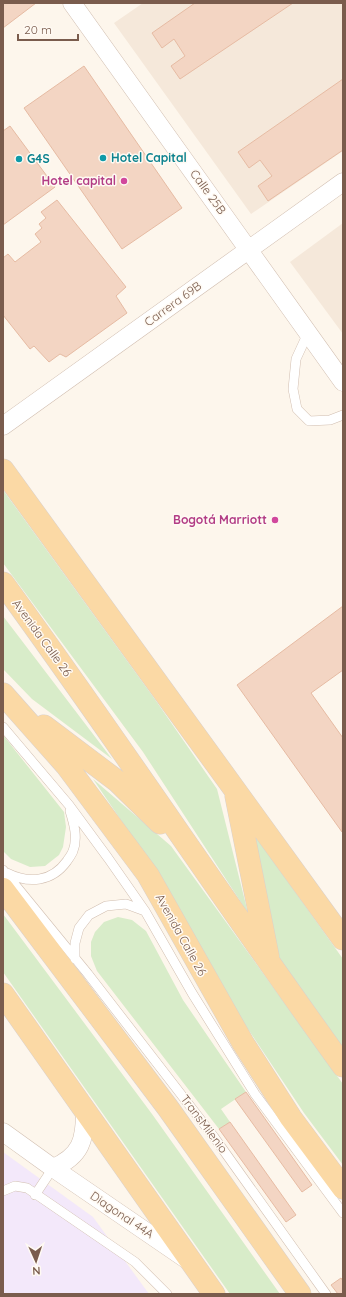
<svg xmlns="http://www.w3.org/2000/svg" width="346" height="1297" font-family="Quicksand,sans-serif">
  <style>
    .residential { fill: #f5e8da }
    .education { fill: #f3e8fa }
    .green { fill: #d8ecc9 }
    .building { fill: #f3d5c3; stroke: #e6bba3 }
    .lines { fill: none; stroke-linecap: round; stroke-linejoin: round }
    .service-casing { stroke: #d1beb0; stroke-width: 10 }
    .minor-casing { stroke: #d1beb0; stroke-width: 19 }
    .primary-casing { stroke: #dad1cd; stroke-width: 23 }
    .service { stroke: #fff; stroke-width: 9 }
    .minor { stroke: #fff; stroke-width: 18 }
    .primary { stroke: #fbd9a5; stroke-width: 22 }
    .culture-dot { fill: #0f9aa8; stroke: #fffaf3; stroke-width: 1.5 }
    .hotel-dot { fill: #d1479c; stroke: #fffaf3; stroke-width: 1.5 }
    .labels { text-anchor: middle; stroke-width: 3; stroke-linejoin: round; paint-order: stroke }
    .culture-label { font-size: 12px; font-weight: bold; fill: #0d838f; stroke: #fffaf3; text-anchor: start }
    .hotel-label { font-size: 12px; font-weight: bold; fill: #b23c85; stroke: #fffaf3; text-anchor: end }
    .street-label { font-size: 12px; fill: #7a5c4d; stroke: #fffaf3 }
  </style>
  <rect width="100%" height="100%" fill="#fdf6ec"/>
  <path class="residential" d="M143 3H343V151L251 214 114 23Z
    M343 223V334L290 262Z"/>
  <path class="education" d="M3 1152 93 1217 149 1294H3Z"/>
  <path class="green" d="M3 490 154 698 217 789 248 913 143 752 3 563Z
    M3 616 112 759 32 699 3 669Z
    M3 735 64 812 66 827 63 847 59 855 45 866 30 867 11 859 3 851Z
    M93 779 171 846 343 1084V1165L304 1113 226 996 161 879Z
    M251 830 343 959V1049L276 959Z
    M3 914 152 1114 280 1294H230L3 972Z
    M118 917 132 920 146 931 183 1000 246 1092 221 1109 230 1122 219 1129 97 971 91 956V942L95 932 104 922Z"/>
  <path class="building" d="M3 3H36L3 28Z
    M195 3H293L180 79 171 66 185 56 174 39 162 48 152 33Z
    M84 66 182 208 122 249 24 108Z
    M343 79V150L268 201 258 186 272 176 260 160 249 168 238 152Z
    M10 126 55 187 3 225V131Z
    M57 200 126 287 116 296 127 313 66 357 60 354 49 362 34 346 30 349 3 315V258L8 254 15 262 41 242 35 234 42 228 39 224 46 218 41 212Z
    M343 606V670L311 693 343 738 342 832 237 685Z
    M246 1092 312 1185 302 1192 235 1099Z
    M230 1122 296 1215 286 1222 219 1129Z
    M341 1278 343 1281V1294H338L331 1285Z"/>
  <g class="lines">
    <defs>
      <path id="service" d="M308 333 296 359 293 389 297 409 309 421 330 420 343 415
        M3 727 69 805 108 858 145 911 192 993 255 1094 343 1213
        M3 870 88 974 214 1137 326 1294
        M7 873C29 884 52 882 67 861 69 858 72 854 73 851 78 838 74 824 70 811
        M75 959V943L79 928 89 915 106 906 126 904 145 911
        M3 1191 15 1186 27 1188 135 1262 167 1294
        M35 1195 53 1168"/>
      <path id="minor" d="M72 3 343 382
        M3 426 343 182
        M3 1132 53 1168 186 1259
        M53 1168C81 1156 85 1140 85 1112"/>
      <path id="primary" d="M3 470 343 939
        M3 583C119 742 227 906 343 1066
        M3 694 66 765 148 875 243 1043 291 1118 343 1188
        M44 726 117 781 160 823
        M236 796 268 956
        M3 889 168 1108 300 1294
        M3 994 214 1294"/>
    </defs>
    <use href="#service" class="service-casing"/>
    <use href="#minor" class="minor-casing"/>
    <use href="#primary" class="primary-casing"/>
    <use href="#service" class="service"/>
    <use href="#minor" class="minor"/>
    <use href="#primary" class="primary"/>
  </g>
  <g class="culture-dot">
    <circle cx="103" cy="158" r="4"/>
    <circle cx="19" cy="159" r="4"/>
  </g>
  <g class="hotel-dot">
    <circle cx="124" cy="181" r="4"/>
    <circle cx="275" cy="520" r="4"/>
  </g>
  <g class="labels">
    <g class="culture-label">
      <text x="111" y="162">Hotel Capital</text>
      <text x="27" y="163">G4S</text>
    </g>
    <g class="hotel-label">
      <text x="116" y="185">Hotel capital</text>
      <text x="267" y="524">Bogotá Marriott</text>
    </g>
    <g class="street-label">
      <text transform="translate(208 192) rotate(54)" y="4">Calle 25B</text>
      <text transform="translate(173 304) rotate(-36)" y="4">Carrera 69B</text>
      <text transform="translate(42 638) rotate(54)" y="4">Avenida Calle 26</text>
      <text transform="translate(181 935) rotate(61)" y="4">Avenida Calle 26</text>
      <text transform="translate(204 1124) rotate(53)" y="4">TransMilenio</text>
      <text transform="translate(122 1215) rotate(34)" y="4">Diagonal 44A</text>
    </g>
  </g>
  <rect width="346" height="1297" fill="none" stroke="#7a5c4d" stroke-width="8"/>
  <g transform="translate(36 1261) rotate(177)" stroke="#fffaf3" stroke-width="3" paint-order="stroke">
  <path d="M0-3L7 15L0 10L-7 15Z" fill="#7a5c4d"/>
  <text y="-6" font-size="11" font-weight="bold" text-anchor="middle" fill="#7a5c4d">N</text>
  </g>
  <path d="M18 34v6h60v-6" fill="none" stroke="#7a5c4d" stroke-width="2"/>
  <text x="24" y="34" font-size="12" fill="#7a5c4d" stroke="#fffaf3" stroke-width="3" paint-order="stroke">20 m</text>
</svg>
